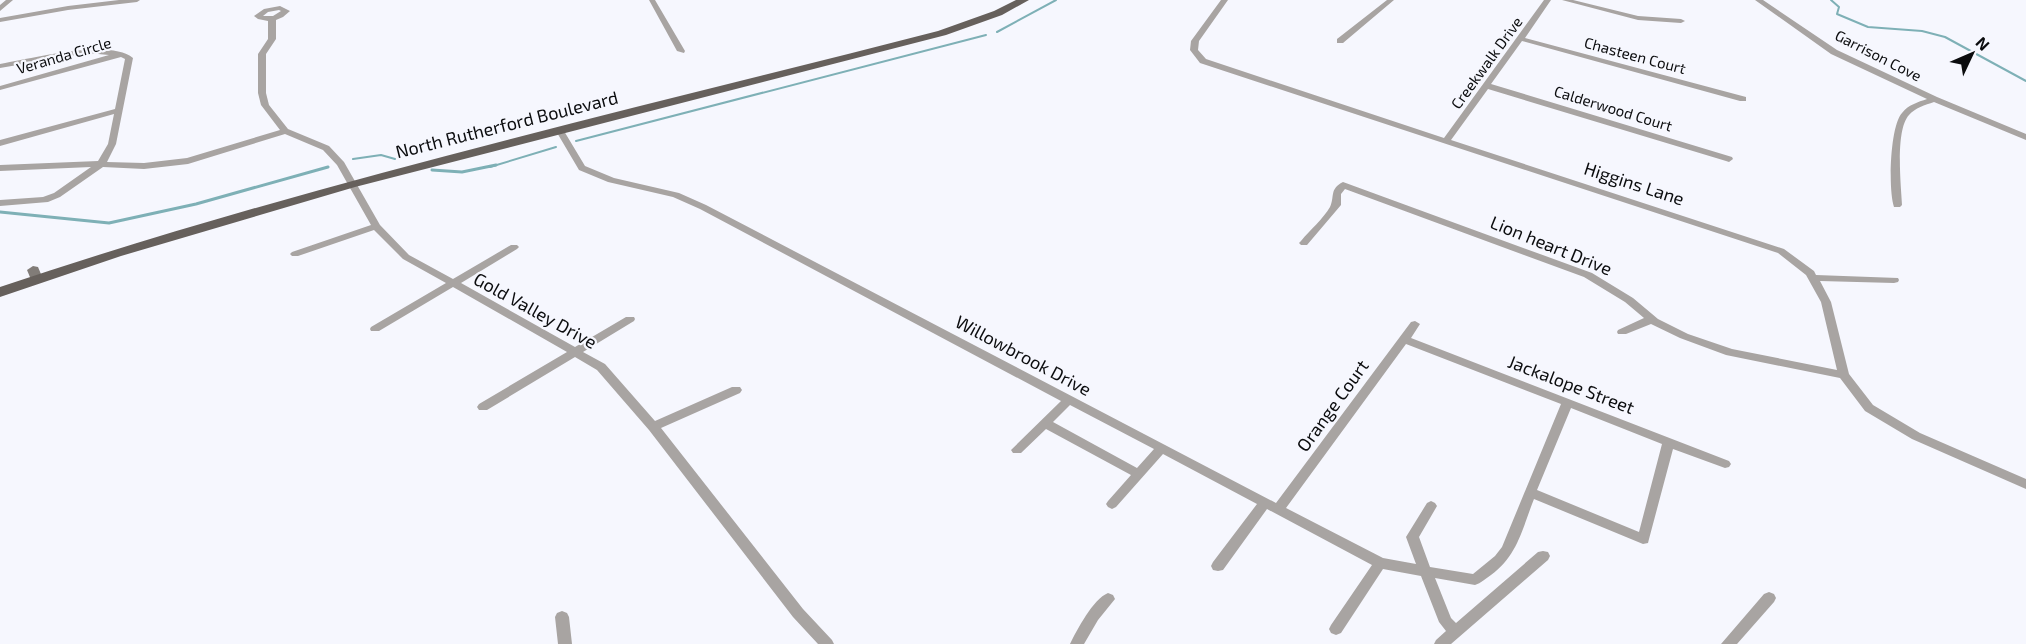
<svg xmlns="http://www.w3.org/2000/svg" width="2026" height="644" font-family="'Exo 2',sans-serif">
  <style>
    .lines { fill: none; stroke-linecap: round; stroke-linejoin: round }
    .stream-far1 { stroke: #7eb0b6; stroke-width: 2 }
    .stream { stroke: #7eb0b6; stroke-width: 3 }
    .street { fill: #a8a4a2; fill-rule: evenodd }
    .secondary { fill: #817c78; fill-rule: evenodd }
    .primary { fill: #66605c; fill-rule: evenodd }
    .labels { text-anchor: middle; stroke-width: 4.5; stroke-linejoin: round; paint-order: stroke }
    .far-street-label { font-size: 15px; fill: #0b0c0e; stroke: #f6f7fe }
    .street-label { font-size: 18px; fill: #0b0c0e; stroke: #f6f7fe }
  </style>
  <rect width="100%" height="100%" fill="#f6f7fe"/>
  <g class="lines">
    <path class="stream-far1" d="M1831 0 1839 7 1837 14 1868 27 1922 31 1945 37 2026 81
      M997 32 1056 0
      M576 141 986 35
      M353 159 381 155 395 159
      M490 167 556 147"/>
    <path class="stream" d="M432 170 462 172 496 165
      M0 212 109 223 196 204 328 167"/>
    <path class="street" d="M6 0H13L0 11V5Z
      M119 0H140L137 2 68 10 0 22V18L68 6Z
      M649 0H655L685 51 684 53 677 51Z
      M1221 0H1228L1199 41 1198 50 1206 59 1444 138 1544 0H1551L1525 38 1746 97V101H1740L1522 41 1491 84 1732 157 1733 159 1729 162 1726 161 1488 89 1451 140 1784 249 1814 271 1816 275 1898 278 1899 280 1898 282 1894 283 1820 281 1831 302 1849 374 1873 405 1920 433 2026 479V489L1912 439 1865 411 1840 378 1726 355 1680 338 1651 324 1626 334H1618L1617 332 1618 330 1644 318 1625 302 1584 277 1345 189 1341 194V205L1307 245H1301L1299 243 1301 241C1310 230 1323 219 1330 207 1335 197 1329 189 1343 182L1592 273 1633 298 1658 319 1688 334 1732 349 1837 370 1821 302 1806 275 1778 253 1200 63 1190 50 1191 41Z
      M1387 0H1394L1343 43H1337V39Z
      M1562 0H1573L1638 16 1681 19 1685 21 1681 23 1638 20Z
      M1755 0H1763L1837 50 1937 97 2026 134V140L1934 102C1925 105 1915 108 1909 115 1895 130 1901 185 1902 205L1900 207H1894C1888 190 1890 126 1902 113 1908 105 1918 102 1927 99L1831 54Z
      M280 6 290 11 283 17 276 20V39L266 54V93L269 105 288 129 329 146 344 162 380 225 409 255 453 279 511 245H517L519 247 517 249 461 283 575 347 626 317H634L635 319 634 321 583 352 605 364 655 421 732 387H740L742 390 740 393 661 428 803 609 832 640 834 644H818L793 617 649 430 597 370 575 357 487 410H479L477 407 479 404 567 352 453 287 379 331H371L370 329 371 327 446 283 403 259 374 230 298 256H292L290 254 292 252 371 225 337 165 323 150 285 134 188 164 144 169 103 167 60 197 48 202 0 206V200L43 197 54 193 91 167 0 171V165L98 161 108 144 114 114 0 146V140L115 109 125 59 121 57 0 90V86L109 55 87 53 0 68V64C30 59 109 38 133 58L116 144 107 162 144 163 187 158 280 130 261 105 258 93V54L268 39V21L258 19 254 16 264 9ZM279 10 281 11 273 16H263L268 12Z
      M560 128 564 131 585 166 614 178 679 193 706 205 1276 503 1411 322 1415 321 1420 324 1411 338 1729 461 1731 464 1729 467 1725 468 1673 449 1649 539 1648 543 1643 544 1534 499C1522 529 1518 555 1491 575 1485 579 1481 583 1475 585L1435 578 1451 618 1456 623 1538 552 1543 551 1548 552 1550 556 1548 560 1451 644H1434L1436 640 1446 631 1439 622 1421 576 1383 569 1341 633 1336 635 1331 633 1329 629 1331 625 1372 565 1267 509 1223 570 1218 571 1213 570 1211 566 1213 562 1257 504 1163 454 1116 507 1112 509 1108 507 1106 504 1108 501 1131 475 1046 429 1021 453H1013L1011 450 1061 401 700 209 673 197 608 182 579 170 556 131ZM1406 344 1561 404 1502 547 1495 556 1473 574 1430 567 1419 537 1437 506 1435 503 1431 501 1427 503 1406 537 1416 564 1383 558 1286 508ZM1070 405 1154 449 1137 468 1053 422ZM1571 408 1662 444 1639 532 1537 490Z
      M1769 592 1774 594 1776 598 1774 602 1737 644H1721L1764 594Z
      M1108 593 1113 595 1115 599 1098 620 1084 644H1070C1077 630 1093 599 1108 593Z
      M562 611 567 613 569 617 572 644H558L555 617 557 613Z"/>
    <path class="secondary" d="M33 266 38 267 43 279 42 282H32L27 270Z"/>
    <path class="primary" d="M1016 0H1029L1002 15 946 35 355 187 121 256 0 297V287C309 183 624 112 938 31L994 11Z"/>
  </g>
  <g class="labels">
    <g class="far-street-label">
      <text transform="translate(64 56) rotate(-16)" y="5">Veranda Circle</text>
      <text transform="translate(1635 56) rotate(15)" y="5">Chasteen Court</text>
      <text transform="translate(1878 56) rotate(27)" y="5">Garrison Cove</text>
      <text transform="translate(1487 63) rotate(-54)" y="5">Creekwalk Drive</text>
      <text transform="translate(1613 109) rotate(17)" y="5">Calderwood Court</text>
    </g>
    <g class="street-label">
      <text transform="translate(507 125) rotate(-14)" y="6">North Rutherford Boulevard</text>
      <text transform="translate(1634 184) rotate(18)" y="6">Higgins Lane</text>
      <text transform="translate(1551 246) rotate(22)" y="6">Lion heart Drive</text>
      <text transform="translate(535 311) rotate(29)" y="6">Gold Valley Drive</text>
      <text transform="translate(1023 356) rotate(28)" y="6">Willowbrook Drive</text>
      <text transform="translate(1571 385) rotate(21)" y="6">Jackalope Street</text>
      <text transform="translate(1333 406) rotate(-54)" y="6">Orange Court</text>
    </g>
  </g>
  <g transform="translate(1972 54) rotate(46)" stroke="#f6f7fe" stroke-width="4.5" paint-order="stroke">
  <path d="M0-4.5L10 22L0 15L-10 22Z" fill="#0b0c0e"/>
  <text y="-9" font-size="16" font-weight="bold" text-anchor="middle" fill="#0b0c0e">N</text>
  </g>
</svg>
